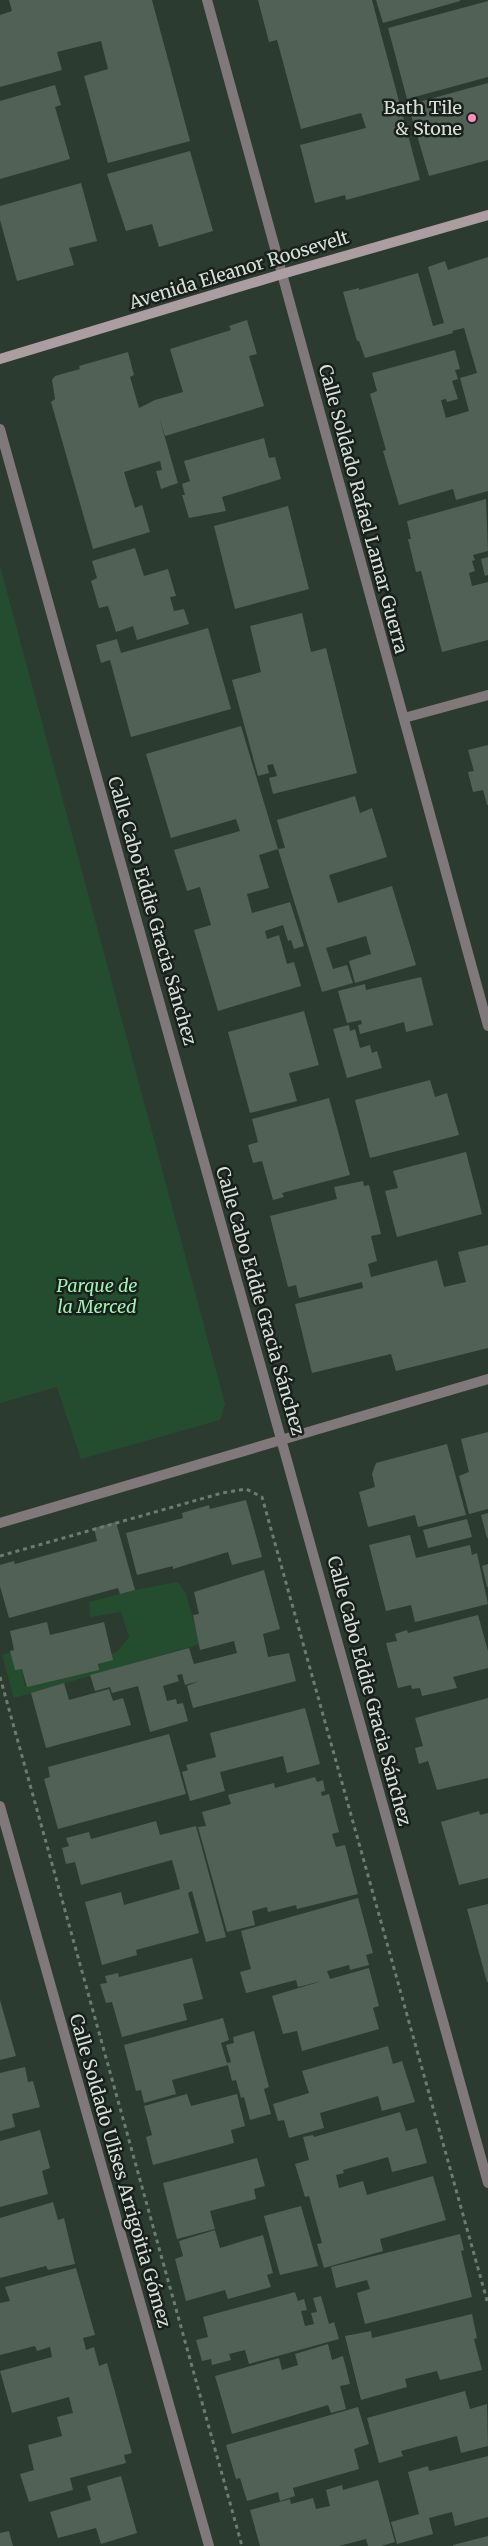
<svg xmlns="http://www.w3.org/2000/svg" width="488" height="2546" font-family="Merriweather,serif">
  <style>
    .green { fill: #244d30 }
    .building { fill: #516155 }
    .lines { fill: none; stroke-linecap: round; stroke-linejoin: round }
    .path { stroke: #6e7b71; stroke-width: 3; stroke-dasharray: 4 4; stroke-linecap: butt }
    .street { stroke: #81787b; stroke-width: 10 }
    .secondary { stroke: #ab9da2; stroke-width: 10 }
    .poi-dot { fill: #fd8ebe; stroke: #19201b; stroke-width: 2 }
    .labels { text-anchor: middle; stroke-width: 5; stroke-linejoin: round; paint-order: stroke }
    .poi-label { font-size: 18px; fill: #d6e0d8; stroke: #19201b; text-anchor: end }
    .street-label { font-size: 18px; fill: #d6e0d8; stroke: #19201b }
    .park-label { font-size: 18px; font-style: italic; fill: #a1f1b6; stroke: #19201b }
  </style>
  <rect width="100%" height="100%" fill="#2c3b2f"/>
  <path class="green" d="M0 566 225 1404 220 1420 81 1459 57 1387 0 1403Z
    M178 1582 186 1594 200 1644 14 1698 2 1655 14 1652 21 1663 25 1687 102 1664V1657L117 1652 129 1637 121 1612 90 1617 89 1602 135 1590Z"/>
  <path class="building" d="M9 0H152L190 141 108 163 84 76 108 69 101 41 57 52 62 70 0 87V15L12 11Z
    M258 0H372L420 180 346 200 345 195 315 203 300 145 366 128 361 113 301 129 277 40 269 42Z
    M376 0H460V1L383 23Z
    M488 1V77L407 99 388 28Z
    M488 83V160L429 176 408 105Z
    M55 85 61 105 55 107 70 159 0 179V101Z
    M190 151 213 231 159 247 152 224 126 231 107 174Z
    M81 183 97 241 69 248 74 265 17 281 0 220V206Z
    M488 257V491L456 500 453 489 399 505 383 451 386 450 370 394 377 391 372 373 455 350 460 369 455 370 458 379 452 381 458 399 447 402 446 399 441 400 446 418 469 411 460 378 477 373 464 328 452 331 453 333 365 358 359 341H357L343 292 359 288V290L418 273 433 326 444 323 428 267 445 261 448 270Z
    M247 320 257 354 249 356 264 406 165 436 159 417 178 483 161 489 156 471 162 470 160 461 124 472 135 508 142 505 150 532 93 549 51 402 55 399 52 380 55 376 80 369 79 366 128 352 134 375 130 377 139 408 155 400 183 392 170 349 231 330 229 326Z
    M264 438 269 458 275 457 281 479 222 497 226 511 189 518 182 495H185L182 484 190 481 184 461Z
    M486 499 488 551 473 555 475 560 472 561 475 571 469 573 472 586 488 582V640L442 652 421 571 416 572 408 539H411L407 521Z
    M288 506 309 589 235 609 214 526Z
    M135 548 144 576 168 569 176 596 170 597 174 611 184 609 189 624 137 640 133 626 116 632 108 606 99 608 91 581 97 578 92 561Z
    M488 557V575L485 576 481 559Z
    M302 613 311 652 326 648 357 773 273 794 269 778 277 776 273 764 267 765 269 773 258 776 232 680 261 672 250 626Z
    M208 628 231 709 131 737 110 660 101 663 96 645 117 639 121 653Z
    M241 726 278 849 259 855 269 888 247 894 252 913 290 902 304 946 294 949 291 940 288 941 283 925 265 931 267 939 279 935 287 964 294 962 301 986 218 1011 194 930 211 925 200 887 187 891 174 850 240 831 236 819 171 838 146 754Z
    M488 745V805H487L483 790 473 792 468 772 474 771 468 750Z
    M355 796 360 813 372 808 387 857 329 875 338 903 392 886 416 965 355 983 349 961 371 954 366 936 326 948 333 969 347 965 353 983 322 992 278 849 285 848 277 820Z
    M421 977 433 1025 406 1032 404 1022 360 1034 358 1025 362 1024 361 1020 347 1023 338 991 365 984 366 990Z
    M304 1011 319 1065 289 1073 297 1101 250 1113 228 1032Z
    M349 1025 350 1031 355 1029 360 1048 370 1045 372 1053 377 1051 382 1068 347 1078 333 1029Z
    M430 1080 435 1097 447 1093 459 1135 370 1158 355 1100Z
    M329 1098 350 1175 282 1193 284 1197 273 1200 262 1161 253 1163 248 1145 258 1142 252 1119Z
    M466 1152 482 1214 397 1237 385 1191 398 1188 393 1171Z
    M363 1181 364 1186 369 1185 381 1234 371 1236 377 1261 368 1264 371 1277 437 1260 444 1287 466 1282 458 1252 488 1245V1348L396 1371 391 1354 312 1373 295 1304 363 1288 362 1282 299 1298 296 1285 288 1287 270 1216 337 1199 334 1187Z
    M488 1432V1509L469 1514 459 1476 469 1472 461 1439Z
    M447 1444 466 1515 418 1527 415 1515 368 1527 359 1492 375 1487 372 1474 376 1463Z
    M246 1500 262 1557 232 1565 228 1552 173 1569V1566L137 1575 126 1533 183 1518 182 1513 209 1505 210 1509Z
    M488 1513V1538H487L481 1515Z
    M467 1519 472 1537 428 1548 423 1530Z
    M116 1522 135 1590 120 1594 118 1588 9 1618 0 1586V1565L14 1561 15 1564 97 1541 94 1528Z
    M410 1535 416 1558 470 1545 472 1555 477 1553 488 1604 415 1622 411 1605 386 1611 369 1545Z
    M488 1564V1587H487L482 1566Z
    M264 1570 280 1629 263 1634 268 1657 289 1653 296 1681 193 1708 187 1686 199 1681 185 1685 182 1674 177 1675 179 1681 163 1686 167 1701 176 1699 177 1704 183 1703 188 1721 150 1732 138 1686 112 1693 110 1687 95 1691 90 1675 189 1648 194 1664 237 1653 234 1641 200 1650 193 1615 199 1614 194 1592Z
    M478 1615 488 1651V1668L453 1677 457 1688 422 1696 420 1688 412 1689 411 1685 398 1688 386 1643 397 1641 395 1634 407 1630 408 1633Z
    M47 1622 50 1635 104 1622 113 1660 98 1664 99 1670 27 1687 22 1669 15 1670 10 1651 14 1650 10 1631Z
    M64 1683 69 1700 109 1689 113 1701 123 1698 131 1725 46 1748 31 1693Z
    M488 1698V1778L437 1790 428 1761 419 1764 415 1748 423 1746 415 1718Z
    M305 1708 320 1764 287 1773 283 1756 220 1772 225 1791 190 1801 182 1772 188 1770 186 1765 216 1757 210 1733Z
    M169 1734 186 1794 58 1829 44 1779 50 1777 48 1767Z
    M315 1777 317 1782 323 1780 325 1791 321 1792 322 1796 329 1794 339 1832 332 1834 336 1847 345 1845 358 1894 297 1909 296 1905 268 1912 267 1907 252 1911 255 1925 227 1932 198 1827 206 1826 202 1812 231 1804 228 1795 274 1783 275 1788Z
    M479 1811 480 1815 488 1813V1878L459 1885 441 1822Z
    M156 1821 160 1835 196 1826 226 1937 206 1942 192 1891 188 1893 199 1933 136 1950 137 1955 102 1965 85 1902 121 1892 124 1905 180 1889 172 1860 81 1885 75 1862 66 1864 62 1848 69 1846 66 1838 89 1832 91 1839Z
    M358 1898 373 1953 366 1955 369 1965 350 1970 349 1965 327 1971 330 1979 369 1968 379 2006 373 2008 379 2029 302 2051 297 2031 283 2034 272 1996 322 1981 298 1987 296 1980 246 1993 240 1972 251 1969 241 1931Z
    M488 1904V1982H487L467 1909Z
    M192 1958 203 1999 183 2004 187 2020 122 2037 112 2002 106 2003 100 1984 107 1983 105 1976 118 1973 119 1977Z
    M0 2000 16 2056 0 2060Z
    M223 2018 229 2040 221 2043 227 2063 231 2062 226 2045 234 2043 233 2037 254 2031 269 2087 264 2089 271 2114 250 2120 244 2097 241 2098 236 2080 232 2081 228 2065 172 2080 176 2094 144 2103 141 2090 136 2091 124 2045Z
    M388 2046 393 2064 402 2061 415 2102 382 2111 378 2096 320 2113 324 2128 289 2138 284 2120 278 2121 273 2104 309 2093 302 2071Z
    M25 2067 28 2082 33 2081 40 2107 12 2114 15 2127 0 2131V2073Z
    M187 2094 191 2106 237 2094 245 2126 231 2130 234 2143 153 2165 146 2137 152 2135 144 2106Z
    M400 2112 406 2131 417 2128 427 2163 392 2172 388 2157 343 2170 344 2173 336 2175 339 2188 363 2181 367 2195 433 2176 446 2220 380 2239 383 2251 324 2268 317 2244 322 2243 309 2196 305 2197 295 2164 309 2160 303 2137 313 2135 314 2137Z
    M40 2130 50 2168 42 2171 48 2194 0 2207V2141Z
    M257 2158 265 2186 254 2189 256 2199 210 2211 215 2229 177 2239 163 2183Z
    M53 2202 58 2220 64 2218 75 2264 48 2270 46 2266 0 2278V2218Z
    M301 2206 318 2266 280 2275 264 2216Z
    M215 2230 220 2248 263 2235 273 2273 267 2275 271 2287 228 2299 225 2290 186 2301 175 2259 183 2256 179 2241Z
    M460 2234 464 2250 461 2251 472 2297 365 2324 357 2293 370 2289 367 2280 336 2288 331 2267Z
    M76 2268 95 2335 83 2338 86 2350 94 2347 99 2366 107 2363 132 2453 124 2455 126 2463 70 2478 73 2490 29 2502 20 2474 34 2470 28 2445 62 2436 57 2417 73 2413 69 2397 12 2413 0 2371 52 2357 50 2347 37 2351 35 2346 0 2355V2303L10 2301 5 2287Z
    M295 2292 298 2301 304 2299 307 2310 301 2311 305 2326 314 2324 311 2313 317 2312 313 2298 321 2296 329 2324 334 2322 339 2339 249 2364 245 2350 229 2354 231 2360 212 2365 211 2359 202 2361 196 2340 208 2337 203 2317Z
    M472 2314 477 2338 474 2339 482 2370 440 2380 437 2371 405 2379 407 2387 361 2400 345 2336 371 2331 372 2338Z
    M328 2344 332 2360 343 2356 350 2384 340 2386 346 2409 331 2413 328 2405 232 2434 215 2376 279 2358 282 2370 298 2365 295 2354Z
    M465 2391 470 2409 487 2404 488 2446 461 2453 457 2436 401 2451 403 2456 379 2463 367 2418Z
    M358 2407 369 2444 354 2449 359 2469 293 2488 295 2496 280 2501 278 2492 247 2501 240 2478 236 2479 226 2445Z
    M488 2456V2517L455 2526 452 2512 429 2518 433 2534 397 2544 391 2522 419 2514 408 2472 428 2466 429 2471Z
    M121 2476 137 2533 101 2544 96 2528 58 2538 50 2512 91 2500 87 2486Z
    M378 2480 395 2542 381 2546H368L366 2539 339 2546H260L250 2510 290 2499 291 2504 313 2498 316 2509 330 2506 326 2490 342 2485 343 2490Z
    M9 2531 13 2546H0V2533Z
    M488 2536V2546H453V2545Z"/>
  <g class="lines">
    <path class="path" d="M0 1556 222 1493 246 1489 262 1497 488 2304
      M0 1677 242 2546"/>
    <path class="street" d="M207 0 488 1026
      M0 429 488 2183
      M404 718 488 695
      M0 1523 488 1379
      M0 1806 209 2546"/>
    <path class="secondary" d="M0 359 282 274 488 215"/>
  </g>
  <circle class="poi-dot" cx="472" cy="118" r="5"/>
  <g class="labels">
    <g class="poi-label">
      <text x="462" y="114">Bath Tile<tspan x="462" dy="21">&amp; Stone</tspan></text>
    </g>
    <g class="street-label">
      <text transform="translate(239 270) rotate(-17)" y="6">Avenida Eleanor Roosevelt</text>
      <text transform="translate(363 509) rotate(75)" y="6">Calle Soldado Rafael Lamar Guerra</text>
      <text transform="translate(152 911) rotate(74)" y="6">Calle Cabo Eddie Gracia Sánchez</text>
      <text transform="translate(260 1301) rotate(74)" y="6">Calle Cabo Eddie Gracia Sánchez</text>
      <text transform="translate(369 1691) rotate(75)" y="6">Calle Cabo Eddie Gracia Sánchez</text>
      <text transform="translate(120 2171) rotate(74)" y="6">Calle Soldado Ulises Arrigoitia Gómez</text>
    </g>
    <g class="park-label">
      <text x="97" y="1292">Parque de<tspan x="97" dy="21">la Merced</tspan></text>
    </g>
  </g>
</svg>
